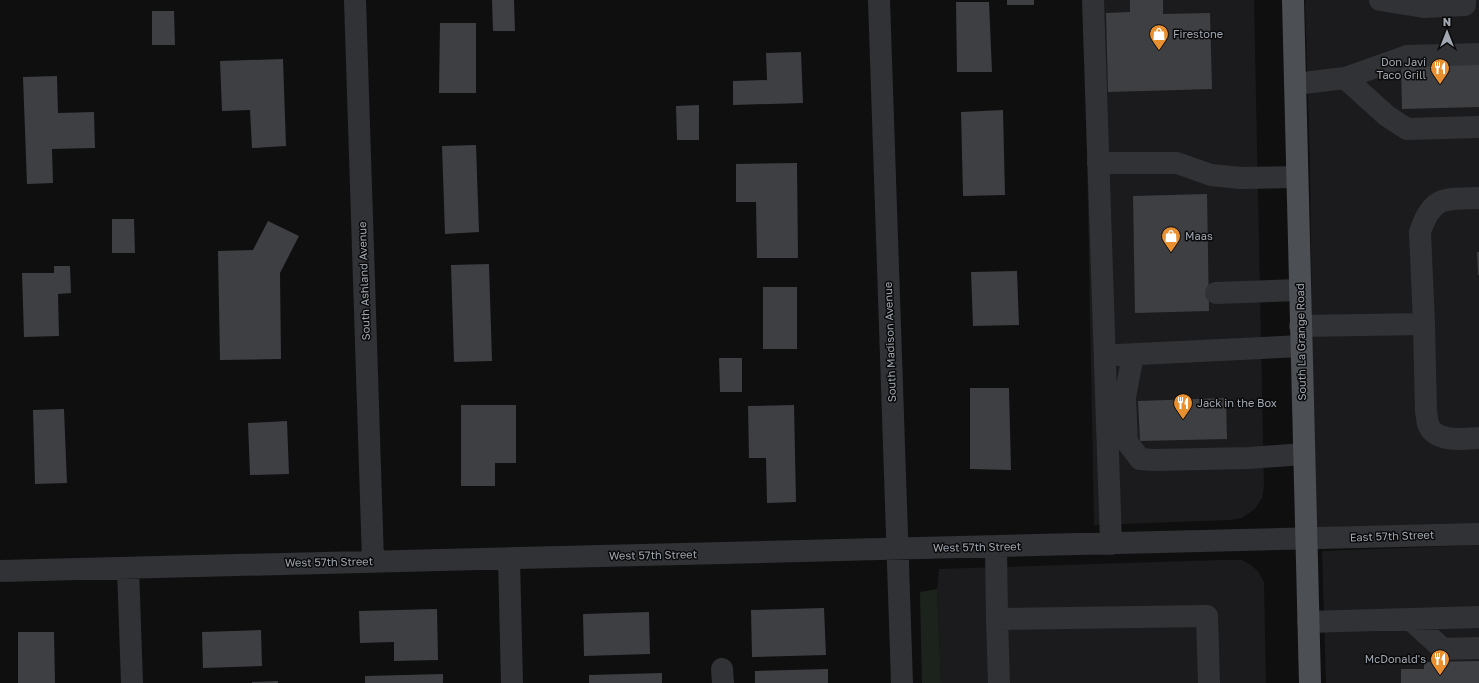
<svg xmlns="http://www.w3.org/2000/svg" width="1479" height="683" font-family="'Golos Text',sans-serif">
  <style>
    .built { fill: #1b1b1d }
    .green { fill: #1c231c }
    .building { fill: #3e3f43 }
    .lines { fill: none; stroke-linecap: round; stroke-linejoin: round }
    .minor { stroke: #303235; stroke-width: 22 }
    .major { stroke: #4c4f54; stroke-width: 22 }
    .labels { text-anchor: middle; stroke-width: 3; stroke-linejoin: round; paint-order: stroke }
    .poi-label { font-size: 11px; fill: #a1a8b1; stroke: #0a0a0b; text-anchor: start }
    .street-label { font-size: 11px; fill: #a1a8b1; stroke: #0a0a0b }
  </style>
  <rect width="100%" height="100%" fill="#0f0f10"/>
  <path class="built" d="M1084 0H1254L1264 486 1262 498 1255 509 1242 518 1230 520 1094 525Z
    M1305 0H1479V525L1314 529 1310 164Z
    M1479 545V683H1326L1322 551Z
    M1221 560H1242L1251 565 1258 571 1264 582 1266 683H941L937 589 939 569Z"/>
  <path class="green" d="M937 589 941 683H922L920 592Z"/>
  <path class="building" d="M492 0H514L515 31H493Z
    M1007 0H1034V5H1007Z
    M1130 0H1163V14L1210 13 1212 89 1108 92 1106 13 1130 12Z
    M956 2H989L992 72H957Z
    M152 11H174L175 45H152Z
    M440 23H476V93H439Z
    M801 52 803 103 733 105V81L767 80 766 53Z
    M283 59 286 146 252 148 250 110 222 111 220 61Z
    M1479 62V107L1402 109 1401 64Z
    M57 76 58 113 94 112 95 148 52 149 53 183 27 184 23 77Z
    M699 105V140H677L676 106Z
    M1003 110 1005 195 963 196 961 112Z
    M476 145 479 232 445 234 442 146Z
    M797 163 798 258H757L756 202H736V164Z
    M1207 194 1209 311 1135 313 1133 196Z
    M112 219H134L135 253H112Z
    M268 221 299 236 280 273 281 359 220 360 218 251 253 250Z
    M1477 252H1479V275H1478Z
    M489 264 492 361 454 362 451 265Z
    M54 266H70L71 293 58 294 59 336 24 337 22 273H54Z
    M1017 271 1019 325 973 326 971 272Z
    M763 287H797V349H763Z
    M719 358H742V392H720Z
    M970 388H1009L1011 470 970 469Z
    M1226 398 1227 439 1140 441 1138 401Z
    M461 405H516V463H495V486H461Z
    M794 405 796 502 767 503 766 458H749L748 406Z
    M64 409 67 483 35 484 33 410Z
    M287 421 289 474 250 475 248 423Z
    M824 608 826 655 752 657 751 610Z
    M437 609 438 660 394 661V642L360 643 359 611Z
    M649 612 650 654 584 656 583 614Z
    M261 630 262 666 203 668 202 632Z
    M18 632H54L55 683H18Z
    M1479 661V683H1401V669H1424V662Z
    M828 669V683H755V671Z
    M662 673V683H589V675Z
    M443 674V683H365V676Z
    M278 681V683H252V682Z"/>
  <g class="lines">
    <path class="minor" d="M355 0 373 561
      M879 0 902 683
      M1093 0 1111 544
      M1380 0 1424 7 1465 5V0
      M1345 78 1387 116 1407 129 1479 127
      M1295 84 1345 78 1407 56 1479 54
      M1098 163H1177L1211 175 1241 178 1297 177
      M1479 198C1445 199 1432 195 1420 232L1424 324 1426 412C1427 415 1427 420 1428 424 1435 443 1463 439 1479 438
      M1216 293 1300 290
      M1300 326 1424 324
      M1118 355 1301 346
      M1133 355 1125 397 1127 442 1140 459 1155 460 1249 458 1304 454
      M996 547 997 619 1207 616 1209 683
      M509 559 512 683
      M128 568 132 683
      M0 571 1479 534
      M997 619 999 683
      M1410 619 1443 649 1479 648
      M1308 622 1479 617
      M722 669 723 683"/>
    <path class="major" d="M1293 0 1310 683"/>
  </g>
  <defs>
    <symbol id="shop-pin" viewBox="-11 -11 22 30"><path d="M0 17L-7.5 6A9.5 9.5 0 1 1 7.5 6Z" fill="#e88f2f" stroke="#0a0a0b"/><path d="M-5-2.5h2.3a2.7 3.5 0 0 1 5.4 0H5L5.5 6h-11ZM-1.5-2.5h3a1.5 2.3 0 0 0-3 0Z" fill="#fff"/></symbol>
    <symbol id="restaurant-pin" viewBox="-11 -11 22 30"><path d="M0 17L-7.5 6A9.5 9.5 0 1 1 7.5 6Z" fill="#e88f2f" stroke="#0a0a0b"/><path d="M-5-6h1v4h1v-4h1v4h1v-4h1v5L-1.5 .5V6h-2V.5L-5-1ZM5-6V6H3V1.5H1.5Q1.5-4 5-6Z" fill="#fff"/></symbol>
  </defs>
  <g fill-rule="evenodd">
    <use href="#shop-pin" x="1148" y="23" width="22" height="30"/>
    <use href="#restaurant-pin" x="1429" y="57" width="22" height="30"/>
    <use href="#shop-pin" x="1160" y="225" width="22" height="30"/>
    <use href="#restaurant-pin" x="1172" y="392" width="22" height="30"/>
    <use href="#restaurant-pin" x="1429" y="648" width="22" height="30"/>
  </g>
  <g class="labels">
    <g class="poi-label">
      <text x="1173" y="38">Firestone</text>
      <text x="1426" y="66" text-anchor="end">Don Javi<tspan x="1426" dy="13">Taco Grill</tspan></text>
      <text x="1185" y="240">Maas</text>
      <text x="1197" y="407">Jack in the Box</text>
      <text x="1426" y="663" text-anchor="end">McDonald's</text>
    </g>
    <g class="street-label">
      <text transform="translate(364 281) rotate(-92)" y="4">South Ashland Avenue</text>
      <text transform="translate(890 342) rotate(-92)" y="4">South Madison Avenue</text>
      <text transform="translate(1301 342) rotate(-91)" y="4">South La Grange Road</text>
      <text transform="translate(1392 536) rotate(-2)" y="4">East 57th Street</text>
      <text transform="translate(977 547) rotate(-1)" y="4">West 57th Street</text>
      <text transform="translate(653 555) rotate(-1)" y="4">West 57th Street</text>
      <text transform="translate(329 562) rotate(-1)" y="4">West 57th Street</text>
    </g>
  </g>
  <g transform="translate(1447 32)" stroke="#0a0a0b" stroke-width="3" paint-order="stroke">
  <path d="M0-3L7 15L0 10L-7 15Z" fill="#a1a8b1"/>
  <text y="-6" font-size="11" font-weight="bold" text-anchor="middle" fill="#a1a8b1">N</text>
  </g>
</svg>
